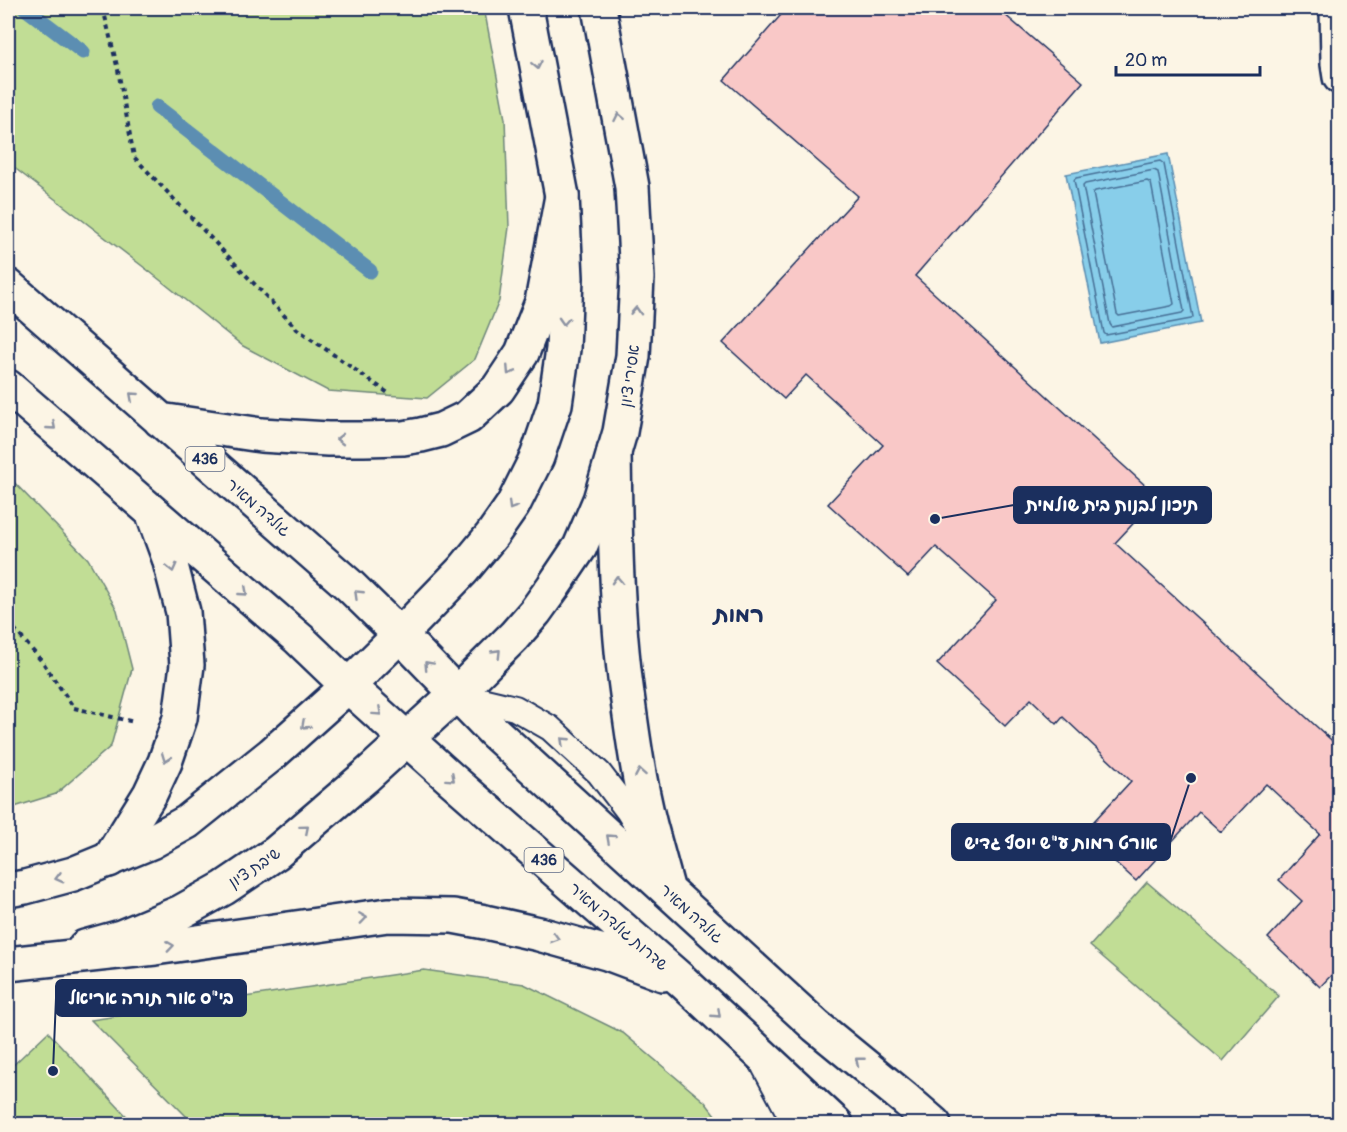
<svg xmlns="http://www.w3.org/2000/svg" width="1347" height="1132" font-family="Pangolin,'Playpen Sans Hebrew',sans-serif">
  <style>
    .green { fill: #c1dd95; stroke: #6e867a; stroke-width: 1.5 }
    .water { fill: #88ceea; stroke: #5c8eb2; stroke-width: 1.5 }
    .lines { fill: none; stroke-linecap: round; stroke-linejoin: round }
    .shore { stroke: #476f96; stroke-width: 1.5 }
    .stream { stroke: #5c8eb2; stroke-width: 15 }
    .building { fill: #f9c8c7; stroke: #1b2f5e; stroke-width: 1.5 }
    .lane-casing { stroke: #1b2f5e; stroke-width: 28 }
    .secondary-casing { stroke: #1b2f5e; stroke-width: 38 }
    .primary-casing { stroke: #1b2f5e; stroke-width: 38 }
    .path { stroke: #1b2f5e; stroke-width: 4; stroke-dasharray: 4.5 4.5; stroke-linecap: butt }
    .lane { stroke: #fcf5e5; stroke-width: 24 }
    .secondary { stroke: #fcf5e5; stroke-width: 33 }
    .primary { stroke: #fcf5e5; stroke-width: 33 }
    .oneway { stroke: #8c92a2 }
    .labels { text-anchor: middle; stroke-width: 5; stroke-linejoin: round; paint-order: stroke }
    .shield { fill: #fcf5e5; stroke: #5e6a86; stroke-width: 1.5 }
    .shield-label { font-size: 15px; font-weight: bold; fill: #1b2f5e }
    .street-label { font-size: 16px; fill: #1b2f5e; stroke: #fcf5e5 }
    .district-label { font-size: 22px; font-weight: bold; fill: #1b2f5e; stroke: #fcf5e5 }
    .leader { fill: none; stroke: #1b2f5e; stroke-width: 2 }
    .callout-dot { fill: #1b2f5e; stroke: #fcf5e5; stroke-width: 2 }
    .callout { fill: #1b2f5e; stroke: #1b2f5e; stroke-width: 2 }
    .callout-label { font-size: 18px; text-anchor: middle; font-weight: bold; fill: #fff }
  </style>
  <rect width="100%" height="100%" fill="#fcf5e5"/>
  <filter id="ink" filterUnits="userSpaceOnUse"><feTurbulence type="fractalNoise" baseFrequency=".0167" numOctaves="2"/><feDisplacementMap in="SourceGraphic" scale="12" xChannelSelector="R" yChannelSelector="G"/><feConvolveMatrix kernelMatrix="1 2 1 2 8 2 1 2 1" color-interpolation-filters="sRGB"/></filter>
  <g filter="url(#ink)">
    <path class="green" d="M8 8H484L505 119 509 227 499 301 475 359 427 398 328 391 243 346 150 272 8 163Z
      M8 476 88 559 117 610 132 669 111 746 56 794 8 809Z
      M1147 882 1279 996 1223 1061 1090 946Z
      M424 970 524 984 623 1033 705 1102 722 1124H194L91 1020Z
      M48 1032 134 1124H8V1070Z"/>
    <path class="water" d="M1168 154 1201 323 1100 343 1066 174Z"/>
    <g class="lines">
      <path class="shore" d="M1160 161 1164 164 1193 317 1191 319 1106 335 1104 333 1074 180 1076 178Z
        M1154 170 1158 172 1184 311 1182 313 1112 327 1110 324 1083 186 1085 184Z
        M1147 181 1151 183 1174 304 1171 306 1119 316 1117 314 1093 193 1095 191Z"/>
      <path class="stream" d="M25 8 83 52
        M157 107 370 271"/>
    </g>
    <path class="building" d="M787 8H997L1083 82 915 276 1158 497 1115 543 1340 748V966L1320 987 1268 938 1302 901 1279 880 1320 834 1266 784 1221 832 1199 812 1136 881 1083 833 1131 781 1063 717 1057 724 1031 699 1005 726 937 664 996 600 936 547 908 577 828 504 883 445 806 375 784 399 723 343 858 196 724 80Z"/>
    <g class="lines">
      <defs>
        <path id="lane" d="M456 694 515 708 550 728 599 773 628 811 647 842
          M764 1066 795 1124"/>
        <path id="secondary" d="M1337 8 1338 64 1340 77
          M8 890 25 887 73 874 151 842 187 822 272 754 348 686 400 635 463 570 492 535 513 505 537 457 555 404 563 349 566 278 562 196 526 8
          M85 947 121 937 181 912 224 888 276 853 365 777 456 694 514 636 535 612 553 587 580 547 600 500 620 432 633 356 637 278 632 187 599 8"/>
        <path id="primary" d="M8 286 349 585 400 635 493 731 816 1026 904 1098 934 1124
          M8 387 299 639 348 686 449 777 681 980 836 1124
          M160 420 261 435 328 439H364L403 438 421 435 441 430 468 417 498 389 522 353 542 302 562 196
          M614 451C615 532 616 614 627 694 633 738 639 782 650 825 656 847 662 869 668 891
          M109 860 150 794 165 762 180 718 187 665 183 612 169 558 154 517
          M8 964 155 948 388 915 453 916 485 922 539 934 607 953 663 974"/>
      </defs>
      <use href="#lane" class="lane-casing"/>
      <use href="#secondary" class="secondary-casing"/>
      <use href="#primary" class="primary-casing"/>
      <path class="path" d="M103 8 118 70 134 157 297 329 391 395
        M8 627 11 625 44 664 74 708 134 722"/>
      <use href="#lane" class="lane"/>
      <use href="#secondary" class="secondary"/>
      <use href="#primary" class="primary"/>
    </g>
    <defs><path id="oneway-chevron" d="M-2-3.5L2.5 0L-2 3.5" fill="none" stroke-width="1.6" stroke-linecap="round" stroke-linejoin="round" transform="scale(1.5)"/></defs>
    <g class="oneway">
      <use href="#oneway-chevron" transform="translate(537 65) rotate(79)"/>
      <use href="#oneway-chevron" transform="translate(619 117) rotate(-101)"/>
      <use href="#oneway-chevron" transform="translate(636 311) rotate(-87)"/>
      <use href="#oneway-chevron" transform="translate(564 321) rotate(93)"/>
      <use href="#oneway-chevron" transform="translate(510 371) rotate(123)"/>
      <use href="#oneway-chevron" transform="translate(133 396) rotate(-139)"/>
      <use href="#oneway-chevron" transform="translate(52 426) rotate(41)"/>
      <use href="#oneway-chevron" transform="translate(340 439) rotate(180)"/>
      <use href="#oneway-chevron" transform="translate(512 506) rotate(121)"/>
      <use href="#oneway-chevron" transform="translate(172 568) rotate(76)"/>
      <use href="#oneway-chevron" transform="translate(617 580) rotate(-93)"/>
      <use href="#oneway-chevron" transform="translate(244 592) rotate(41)"/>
      <use href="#oneway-chevron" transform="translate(358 594) rotate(-136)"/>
      <use href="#oneway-chevron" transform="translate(497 653) rotate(-46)"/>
      <use href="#oneway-chevron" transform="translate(428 665) rotate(-133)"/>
      <use href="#oneway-chevron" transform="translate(378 712) rotate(42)"/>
      <use href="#oneway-chevron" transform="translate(305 725) rotate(138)"/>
      <use href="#oneway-chevron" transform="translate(564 741) rotate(-137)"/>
      <use href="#oneway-chevron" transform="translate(166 758) rotate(111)"/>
      <use href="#oneway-chevron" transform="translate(640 773) rotate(-100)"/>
      <use href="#oneway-chevron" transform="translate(451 778) rotate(42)"/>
      <use href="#oneway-chevron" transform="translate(305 829) rotate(-40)"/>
      <use href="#oneway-chevron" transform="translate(610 838) rotate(-138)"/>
      <use href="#oneway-chevron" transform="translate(59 878) rotate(165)"/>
      <use href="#oneway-chevron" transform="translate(363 918) rotate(-8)"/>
      <use href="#oneway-chevron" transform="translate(555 938) rotate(16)"/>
      <use href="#oneway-chevron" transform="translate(170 946) rotate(-8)"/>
      <use href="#oneway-chevron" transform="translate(717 1014) rotate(43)"/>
      <use href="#oneway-chevron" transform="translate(859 1061) rotate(-141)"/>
    </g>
  </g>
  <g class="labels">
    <g class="shield">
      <rect x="185.5" y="447" width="39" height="24" rx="4.5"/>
      <rect x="524.5" y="848" width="39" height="24" rx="4.5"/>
    </g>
    <g class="shield-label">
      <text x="205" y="464">436</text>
      <text x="544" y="865">436</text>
    </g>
    <g class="street-label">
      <text transform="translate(629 376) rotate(-82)" y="6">אסירי ציון</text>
      <text transform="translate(259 507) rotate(41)" y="6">גולדה מאיר</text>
      <text transform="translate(254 867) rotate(-34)" y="6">שיבת ציון</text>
      <text transform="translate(692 913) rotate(42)" y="6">גולדה מאיר</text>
      <text transform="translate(619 926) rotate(41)" y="6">שדרות גולדה מאיר</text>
    </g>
    <g class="district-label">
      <text x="739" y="622">רמות</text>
    </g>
  </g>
  <path class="leader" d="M935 519L1014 505M1191 778L1170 842M53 1071L56 998"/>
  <g class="callout-dot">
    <circle cx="935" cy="519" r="6"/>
    <circle cx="1191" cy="778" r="6"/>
    <circle cx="53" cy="1071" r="6"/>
  </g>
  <g class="callout">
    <rect x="1014" y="487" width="197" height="36" rx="6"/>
    <rect x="952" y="824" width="218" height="36" rx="6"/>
    <rect x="56" y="980" width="190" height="36" rx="6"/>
  </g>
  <g class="callout-label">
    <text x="1112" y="511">תיכון לבנות בית שולמית</text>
    <text x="1061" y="849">אורט רמות ע"ש יוסף גדיש</text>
    <text x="151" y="1004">בי"ס אור תורה אריאל</text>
  </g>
  <rect width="1347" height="1132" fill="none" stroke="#fcf5e5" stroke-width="30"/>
  <rect x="15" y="15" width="1317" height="1102" fill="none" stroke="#1b2f5e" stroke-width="2" filter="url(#ink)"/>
  <path d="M1116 66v9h144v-9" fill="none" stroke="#1b2f5e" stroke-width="3"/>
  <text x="1125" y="66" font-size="18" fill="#1b2f5e" stroke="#fcf5e5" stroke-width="4.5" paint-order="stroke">20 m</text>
</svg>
